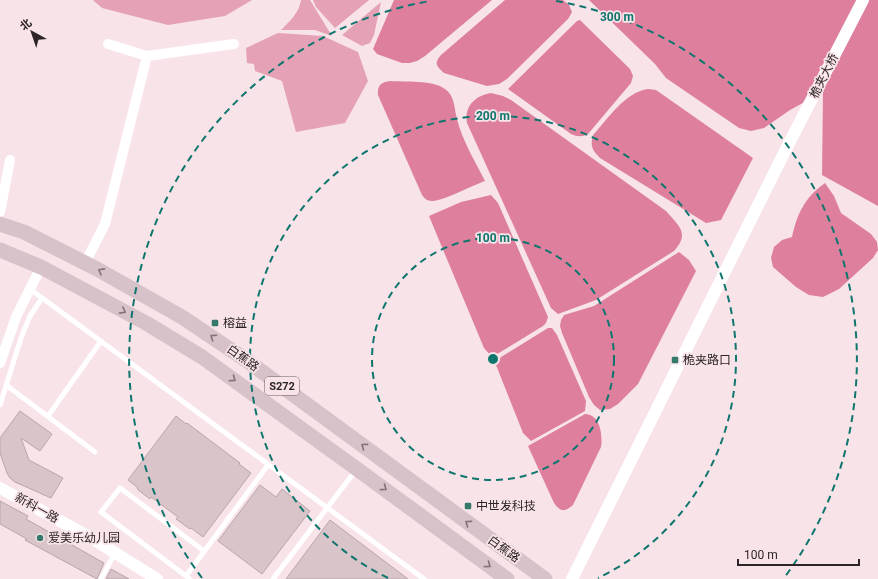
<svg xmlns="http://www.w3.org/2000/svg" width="878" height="579" font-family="Roboto,'Noto Sans SC',sans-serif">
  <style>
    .green { fill: #e5a1b5 }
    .water { fill: #dd7f9d }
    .building { fill: #d9c4ca; stroke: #b9a5aa }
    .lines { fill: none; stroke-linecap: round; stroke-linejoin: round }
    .service { stroke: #fff; stroke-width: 5 }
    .minor { stroke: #fff; stroke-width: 10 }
    .tertiary { stroke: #fff; stroke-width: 12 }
    .primary { stroke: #d8c2c9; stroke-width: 15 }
    .oneway { stroke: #827378 }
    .ring { fill: none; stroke: #0f766e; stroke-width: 2; stroke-dasharray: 7 5 }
    .poi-dot { fill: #367a6e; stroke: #f8e3e8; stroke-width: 1.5 }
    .labels { text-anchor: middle; stroke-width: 3.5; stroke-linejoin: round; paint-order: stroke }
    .shield { fill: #f8e3e8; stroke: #695d60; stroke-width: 1 }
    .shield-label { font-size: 11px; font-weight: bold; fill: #2c2426 }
    .street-label { font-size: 12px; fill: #2c2426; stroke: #f8e3e8 }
    .poi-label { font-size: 12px; fill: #2c2426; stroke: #f8e3e8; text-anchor: start }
    .centre { fill: #0f766e; stroke: #f8e3e8; stroke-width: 2 }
    .ring-label { font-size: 12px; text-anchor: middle; font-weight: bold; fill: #0f766e; stroke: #f8e3e8; stroke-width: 3.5; stroke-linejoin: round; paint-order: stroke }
  </style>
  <rect width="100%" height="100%" fill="#f8e3e8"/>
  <path class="green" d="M93 0H252L225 16 168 25 102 8Z
    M301 0H310L332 36 315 30H281C290 21 299 13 301 0Z
    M313 0H369L335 28 316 7Z
    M381 2 374 35 370 43 362 46 342 35Z
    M278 33 323 36 358 52 368 81 345 123 296 132 282 81 255 71 254 64 247 63 246 48Z"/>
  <path class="water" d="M394 0H492L425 56 417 61 410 63H402L377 54 373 49Z
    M505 0H563L569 5 572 12 568 19 507 79 499 84 487 86 444 73C436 66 434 63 441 55Z
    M589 0H878V206L822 175 823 92 790 110 764 128 751 131 739 128 666 78 655 64Z
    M580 20 582 22 630 69 633 76 631 83 588 134C582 137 578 137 571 134L508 89 577 21Z
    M390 81C405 82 433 80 445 89 455 96 454 108 457 119 462 140 475 161 485 181 474 185 440 202 432 201 427 201 424 198 422 195L378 95C377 85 382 82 390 81Z
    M648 89 656 90 753 158 721 220 706 223 600 158C592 150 590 146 593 135 608 119 625 92 648 89Z
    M491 93 503 96 511 100 666 211C679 226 690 233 674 251L596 300 558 314 551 308 467 123C464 106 475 96 491 93Z
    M825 183 834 196 841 213 871 234 877 242 878 250 873 258 839 289 823 297 809 295 796 287 773 267 771 258 774 247 782 240 792 237C797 214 805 197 825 183Z
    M491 195 498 203 548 317 546 323 543 326 494 356 490 355 484 348 429 216 461 202Z
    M679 252 689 260 696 271 638 384 618 404 610 409 600 410 594 405 589 397 562 333 560 326 561 320 564 315 594 306Z
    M548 328H552L557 335 586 401 585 411 531 441 523 433 496 365 501 357Z
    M585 414C600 414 603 435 601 447L573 505C565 512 560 512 554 503L528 446Z"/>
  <path class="building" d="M20 411 52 434 40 451 21 438 29 460 63 478 51 498 15 482 10 478 7 473 0 453V438Z
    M176 416 186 424 187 423 240 463 239 464 251 473 203 537 191 528 190 529 176 519 178 517 151 497 150 499 137 489 138 488 128 480Z
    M260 485 276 497 282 489 310 511 262 574 218 541Z
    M0 501 28 516 26 519 104 563 97 579 25 540 27 539 0 524Z
    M330 520 408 579H286Z
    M111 569 129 579H106Z"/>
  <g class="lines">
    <path class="service" d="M30 289 424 579
      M6 385 95 452
      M0 405 21 338 30 316 42 298
      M48 416 101 341
      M186 576 268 465
      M101 579 115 553
      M190 579 101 512 120 488 204 551
      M273 579 356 470"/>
    <path class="minor" d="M108 44 147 56 234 44
      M0 212 10 160
      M85 263 105 224 147 56
      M0 363 16 317 41 267"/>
    <path class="tertiary" d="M0 488 93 539 157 579
      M572 579 785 151 863 0"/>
    <path class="primary" d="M0 224 24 232 97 269 182 317 246 360 545 579
      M0 250 41 267 146 323 202 357 357 469 507 579"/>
  </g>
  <defs><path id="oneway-chevron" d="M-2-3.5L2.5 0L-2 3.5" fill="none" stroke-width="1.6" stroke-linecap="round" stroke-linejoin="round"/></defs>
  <g class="oneway">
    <use href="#oneway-chevron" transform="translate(101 271) rotate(-151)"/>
    <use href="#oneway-chevron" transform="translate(123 311) rotate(28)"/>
    <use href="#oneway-chevron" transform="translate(213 337) rotate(-146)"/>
    <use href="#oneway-chevron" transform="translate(233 379) rotate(36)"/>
    <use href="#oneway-chevron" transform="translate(364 446) rotate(-144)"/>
    <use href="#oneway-chevron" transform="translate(384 488) rotate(36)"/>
    <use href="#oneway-chevron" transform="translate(468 523) rotate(-144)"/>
    <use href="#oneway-chevron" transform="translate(488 565) rotate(36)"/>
  </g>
  <g class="ring">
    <circle cx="493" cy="359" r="121"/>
    <path d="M388 578A243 243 0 1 1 598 578"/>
    <path d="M202 578A364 364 0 0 1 430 1M556 1A364 364 0 0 1 784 578"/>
  </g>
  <g class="poi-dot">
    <rect x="211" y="319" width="8" height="8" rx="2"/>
    <rect x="671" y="356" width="8" height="8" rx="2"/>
    <rect x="464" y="502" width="8" height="8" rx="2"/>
    <circle cx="40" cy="538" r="4"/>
  </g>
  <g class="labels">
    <rect class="shield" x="265" y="377" width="34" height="18" rx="3"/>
    <g class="shield-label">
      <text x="282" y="390">S272</text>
    </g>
    <g class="street-label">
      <text transform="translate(824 76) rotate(-63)" y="4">桅夹大桥</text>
      <text transform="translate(243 358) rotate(35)" y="4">白蕉路</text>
      <text transform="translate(37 508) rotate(29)" y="4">新科一路</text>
      <text transform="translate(504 549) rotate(36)" y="4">白蕉路</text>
    </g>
    <g class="poi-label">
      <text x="223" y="327">榕益</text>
      <text x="683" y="364">桅夹路口</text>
      <text x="476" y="510">中世发科技</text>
      <text x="48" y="542">爱美乐幼儿园</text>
    </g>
  </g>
  <circle cx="493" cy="359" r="6" class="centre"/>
  <g class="ring-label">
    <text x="617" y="21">300 m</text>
    <text x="493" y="120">200 m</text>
    <text x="493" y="242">100 m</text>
  </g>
  <g transform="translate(32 32) rotate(320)" stroke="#f8e3e8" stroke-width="3" paint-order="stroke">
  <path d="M0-3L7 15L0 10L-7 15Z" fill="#2c2426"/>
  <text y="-6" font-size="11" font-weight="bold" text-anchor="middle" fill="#2c2426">北</text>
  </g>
  <path d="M738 559v6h121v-6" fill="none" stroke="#2c2426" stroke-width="2"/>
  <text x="744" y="559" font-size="12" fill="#2c2426" stroke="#f8e3e8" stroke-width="3" paint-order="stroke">100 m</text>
</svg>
